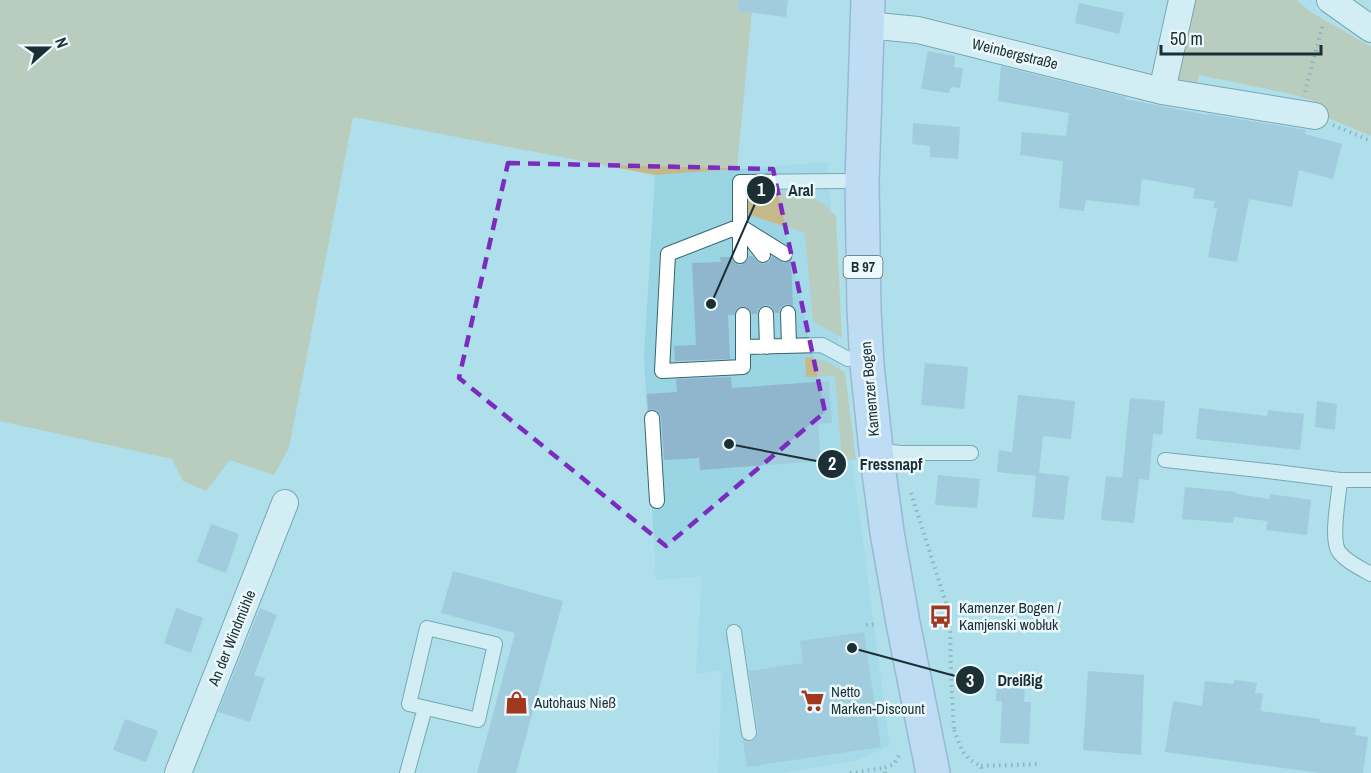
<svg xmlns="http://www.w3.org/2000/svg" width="1371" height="773" font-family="'Archivo Narrow',sans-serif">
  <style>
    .built { fill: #9ad5e4 }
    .green { fill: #c5b889 }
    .building { fill: #8fb6cd }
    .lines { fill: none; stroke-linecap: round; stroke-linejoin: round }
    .lane-casing { stroke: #376671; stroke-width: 16 }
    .street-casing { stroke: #376671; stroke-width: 28 }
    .primary-casing { stroke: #7d8db5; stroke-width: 36 }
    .path { stroke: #60828a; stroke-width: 4; stroke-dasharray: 1.5 4.5; stroke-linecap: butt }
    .lane { stroke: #fff; stroke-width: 14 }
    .street { stroke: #fff; stroke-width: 26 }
    .primary { stroke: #d1d9fd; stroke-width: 33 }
    .marked { fill: none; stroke: #7b2cbf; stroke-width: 4.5; stroke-dasharray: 12 8; stroke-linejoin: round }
    .labels { text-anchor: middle; stroke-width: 5; stroke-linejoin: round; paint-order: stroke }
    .shield { fill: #ebf9fd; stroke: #596c70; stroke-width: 1.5 }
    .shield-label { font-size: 14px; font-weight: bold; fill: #1b2f34 }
    .street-label { font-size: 15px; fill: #1b2f34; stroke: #ebf9fd }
    .poi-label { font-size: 15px; fill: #1b2f34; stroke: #ebf9fd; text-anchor: start }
    .leader { fill: none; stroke: #1b2f34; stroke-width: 2 }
    .callout-dot { fill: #1b2f34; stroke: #ebf9fd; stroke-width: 2 }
    .mark-label { font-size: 18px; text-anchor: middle; font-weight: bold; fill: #fff }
    .callout-label { font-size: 16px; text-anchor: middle; font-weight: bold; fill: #1b2f34; stroke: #ebf9fd; stroke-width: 5; stroke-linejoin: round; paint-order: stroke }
  </style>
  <rect width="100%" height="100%" fill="#aedfeb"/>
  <path class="built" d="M828 162 840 369 887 725 889 746 857 760 782 773H718L722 670 696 674 702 576 656 580 644 356 655 175Z"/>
  <path class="green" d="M0 0H753L737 169 655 175 353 117 289 448 274 475 230 460 206 491 183 481 172 459 0 421Z
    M1191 0H1296L1311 12 1371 47V136L1321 115 1320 103 1291 94 1199 75 1196 90 1175 81Z
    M757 193 807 194 825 205 836 216 842 338 813 321 805 233 750 215 746 211C745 202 750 198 757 193Z
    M805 357C823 359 831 362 845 373L856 460 842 459 835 376 806 377Z"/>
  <path class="building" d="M738 0H788L786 17 738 11Z
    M1079 3 1124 13 1119 34 1075 23Z
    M928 51 955 56 954 67 963 68 960 88 951 87 949 93 921 89Z
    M1001 66 1126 97 1125 99 1208 115V114L1306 130 1305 134 1342 144 1333 179 1299 170 1292 207 1249 199 1237 262 1208 257 1217 208H1213L1215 201 1193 198 1195 188 1142 179 1139 206 1086 200 1084 211 1059 208 1063 161 1020 155 1022 132 1066 136 1069 113 998 101Z
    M913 123 960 127 958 159 930 157V146L912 144Z
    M749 256H752L759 263 764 264 769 262 772 256 784 263 791 260 793 306 788 304 784 305 780 308 779 313H775L771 306 765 305 758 309 757 314H752L750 310 747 307H739L736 310 734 315H728L730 359 675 361 674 346 696 345 692 263 721 262 720 257H731L735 263 741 265 747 261Z
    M925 363 968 367 964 409 921 405Z
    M731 377 732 388 829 381 832 423 818 424 821 461 700 470 699 458 664 460 661 417 657 410 652 409 648 410 647 394 677 392 676 379Z
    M1018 395 1075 401 1071 439 1043 436 1039 473 1069 476 1064 520 1032 517 1036 476 997 472 999 450 1012 452Z
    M1130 398 1165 401 1162 435 1153 434 1149 480 1139 479 1134 523 1101 520 1106 476 1122 478Z
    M1317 401 1337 404 1335 430 1315 427Z
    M1199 408 1267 416 1268 410 1304 414 1300 450 1196 439Z
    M938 475 980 479 977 508 935 505Z
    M1185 487 1236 492V494L1270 499V494L1311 500 1307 535 1266 530 1267 521 1234 517 1233 523 1182 519Z
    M211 524 239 534 226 573 197 562Z
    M453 571 563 601 516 773H477L515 633 441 613Z
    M176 608 203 618 191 653 164 643Z
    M260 608 277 615 254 675 265 678 250 722 218 712Z
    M864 632 881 747 747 767 743 740 750 742 754 740 757 737 758 732 749 671 803 663 800 641Z
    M1088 671 1144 675 1141 755 1083 750Z
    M997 677 1025 679 1024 702H1031L1029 744 1000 743 1002 701H996Z
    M1234 680 1257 683 1255 693 1263 694 1261 711 1320 719V722L1356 727 1355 735 1368 737 1363 773H1320L1165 752 1173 701 1202 706 1205 681 1234 684Z
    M125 719 158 731 146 762 113 750Z"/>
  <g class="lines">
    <defs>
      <path id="lane" d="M740 226 668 254 662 371 743 367V315
        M740 226 785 254
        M747 234 763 255
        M740 256V182L843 181
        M788 313 789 346
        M766 314 767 347
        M744 347 822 345 848 359
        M652 418 657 501
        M876 450 900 453H971
        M1165 460 1276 472 1340 480H1371
        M1340 480C1339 497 1330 539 1339 552 1347 562 1360 568 1371 574
        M427 628 495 644 478 720 409 704Z
        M734 632 749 733
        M407 773 425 708"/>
      <path id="street" d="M1330 0 1371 29
        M867 25 918 30 1162 91 1315 116
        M1162 91 1182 0
        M178 773 285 503"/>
      <path id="primary" d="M868 0 862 182 864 309 867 365 876 450 887 532 903 623 933 773"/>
    </defs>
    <use href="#lane" class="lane-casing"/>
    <use href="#street" class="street-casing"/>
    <use href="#primary" class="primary-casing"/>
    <path class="path" d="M1305 92 1323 24
      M1333 125 1371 141
      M911 493 946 603 950 624 951 674 954 730
      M866 625 878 624
      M954 730C962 749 961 756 981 766L982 773
      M981 766 1038 764
      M850 773 884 768
      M885 773 884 768 894 764 901 752"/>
    <use href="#lane" class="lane"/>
    <use href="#street" class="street"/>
    <use href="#primary" class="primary"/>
  </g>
  <path d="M0 0H1371V773H0ZM508 163 773 169 825 412 666 546 459 378Z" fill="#aedfeb" fill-opacity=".55" fill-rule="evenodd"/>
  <path class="marked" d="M508 163 773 169 825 412 666 546 459 378Z"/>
  <defs>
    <symbol id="bus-bare" viewBox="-9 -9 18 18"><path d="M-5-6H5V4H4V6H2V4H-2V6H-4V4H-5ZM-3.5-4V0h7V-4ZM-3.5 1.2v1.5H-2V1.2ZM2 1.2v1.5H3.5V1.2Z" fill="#a0371e" stroke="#ebf9fd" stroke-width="2.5" paint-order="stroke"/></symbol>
    <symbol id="supermarket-bare" viewBox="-9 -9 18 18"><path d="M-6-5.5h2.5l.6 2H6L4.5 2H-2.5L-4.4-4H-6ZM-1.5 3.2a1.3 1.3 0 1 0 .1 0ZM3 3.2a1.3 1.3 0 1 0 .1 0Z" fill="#a0371e" stroke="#ebf9fd" stroke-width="2.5" paint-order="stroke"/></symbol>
    <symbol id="shop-bare" viewBox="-9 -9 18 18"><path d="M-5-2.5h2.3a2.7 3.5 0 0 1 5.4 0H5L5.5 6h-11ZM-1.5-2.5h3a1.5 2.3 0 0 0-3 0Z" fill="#a0371e" stroke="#ebf9fd" stroke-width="2.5" paint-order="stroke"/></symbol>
  </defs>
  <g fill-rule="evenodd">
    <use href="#bus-bare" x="924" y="600" width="33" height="33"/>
    <use href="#supermarket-bare" x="796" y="684" width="33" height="33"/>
    <use href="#shop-bare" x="500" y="686" width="33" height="33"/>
  </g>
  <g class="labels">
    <rect class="shield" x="843.5" y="256" width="39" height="22" rx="4.5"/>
    <g class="shield-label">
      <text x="863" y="272">B 97</text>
    </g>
    <g class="street-label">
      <text transform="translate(1015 54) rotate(14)" y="5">Weinbergstraße</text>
      <text transform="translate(870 389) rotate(-95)" y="5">Kamenzer Bogen</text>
      <text transform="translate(232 638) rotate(-68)" y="5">An der Windmühle</text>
    </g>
    <g class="poi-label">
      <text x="959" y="613">Kamenzer Bogen /<tspan x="959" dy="17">Kamjenski wobłuk</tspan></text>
      <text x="831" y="697">Netto<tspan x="831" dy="17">Marken-Discount</tspan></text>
      <text x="534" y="708">Autohaus Nieß</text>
    </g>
  </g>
  <path class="leader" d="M711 304L761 190M729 444L832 464M852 648L970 680"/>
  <g class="callout-dot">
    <circle cx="711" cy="304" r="6"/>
    <circle cx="729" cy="444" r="6"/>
    <circle cx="852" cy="648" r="6"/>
    <circle cx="761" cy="190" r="15"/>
    <circle cx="832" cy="464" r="15"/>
    <circle cx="970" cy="680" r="15"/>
  </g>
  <g class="mark-label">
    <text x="761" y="196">1</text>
    <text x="832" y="470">2</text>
    <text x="970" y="687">3</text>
  </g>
  <g class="callout-label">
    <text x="801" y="196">Aral</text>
    <text x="891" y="470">Fressnapf</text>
    <text x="1020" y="686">Dreißig</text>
  </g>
  <g transform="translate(48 48) rotate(69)" stroke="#ebf9fd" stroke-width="4.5" paint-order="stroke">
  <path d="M0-4.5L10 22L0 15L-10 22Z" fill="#1b2f34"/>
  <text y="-9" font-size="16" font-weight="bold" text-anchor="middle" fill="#1b2f34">N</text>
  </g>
  <path d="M1161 45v9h160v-9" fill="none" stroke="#1b2f34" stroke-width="3"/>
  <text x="1170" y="45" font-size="18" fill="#1b2f34" stroke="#ebf9fd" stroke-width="4.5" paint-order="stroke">50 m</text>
</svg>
